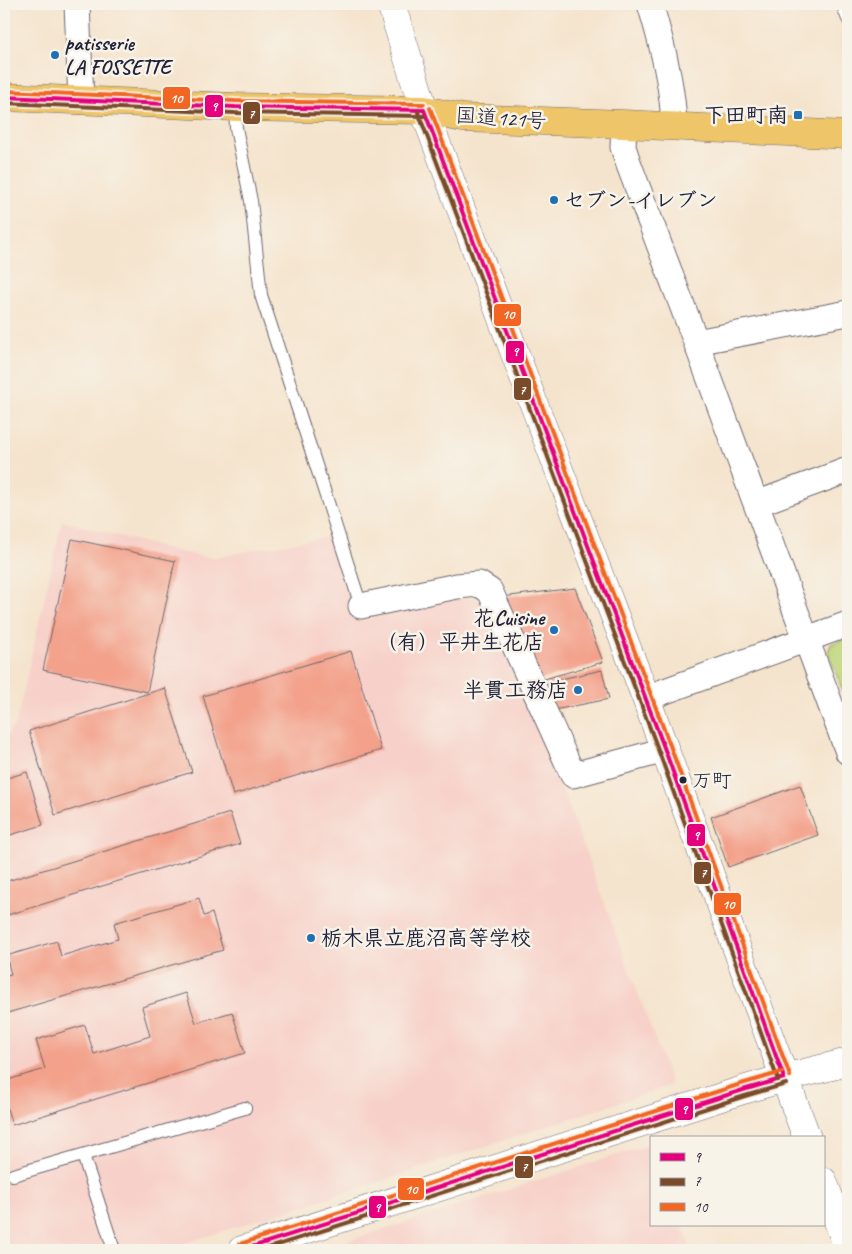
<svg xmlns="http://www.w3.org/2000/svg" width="852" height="1254" font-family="Caveat,'Klee One',sans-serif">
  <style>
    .built { fill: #f7d1c9 }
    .green { fill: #c0d67a; stroke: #717c5a }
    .building { fill: #f3a18b }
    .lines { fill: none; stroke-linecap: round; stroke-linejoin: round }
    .service-casing { stroke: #6c666e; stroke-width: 14 }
    .minor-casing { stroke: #6c666e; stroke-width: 27 }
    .tertiary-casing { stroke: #6c666e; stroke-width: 29 }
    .trunk-casing { stroke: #6c666e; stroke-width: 29 }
    .service { stroke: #fff; stroke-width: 12 }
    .minor { stroke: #fff; stroke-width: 25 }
    .tertiary { stroke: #fff; stroke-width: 28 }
    .trunk { stroke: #eec569; stroke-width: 28 }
    .bus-1-casing { stroke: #f7f3e8; stroke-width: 8 }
    .bus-2-casing { stroke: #f7f3e8; stroke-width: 8 }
    .bus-3-casing { stroke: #f7f3e8; stroke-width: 8 }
    .bus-1 { stroke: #e5007d; stroke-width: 4 }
    .bus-2 { stroke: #7a4b2a; stroke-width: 4 }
    .bus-3 { stroke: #f26522; stroke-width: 4 }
    .poi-dot { fill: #1f6fb2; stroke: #f7f3e8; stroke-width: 2 }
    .bus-dot { fill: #22223b; stroke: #f7f3e8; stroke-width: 2 }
    .labels { text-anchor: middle; stroke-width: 5; stroke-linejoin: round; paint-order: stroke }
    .bus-label { font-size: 20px; fill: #22223b; stroke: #f7f3e8; text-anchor: start }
    .poi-label { font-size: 21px; font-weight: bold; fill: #22223b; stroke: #f7f3e8; text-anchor: start }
    .street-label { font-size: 21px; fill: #22223b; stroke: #f7f3e8 }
    .line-badge { stroke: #f7f3e8; stroke-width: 2 }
    .badge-label { font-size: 14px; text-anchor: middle; font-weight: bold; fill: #fff }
  </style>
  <rect width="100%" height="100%" fill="#f7f3e8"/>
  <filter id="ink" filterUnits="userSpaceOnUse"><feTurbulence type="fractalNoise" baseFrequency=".02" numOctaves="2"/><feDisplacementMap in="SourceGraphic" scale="10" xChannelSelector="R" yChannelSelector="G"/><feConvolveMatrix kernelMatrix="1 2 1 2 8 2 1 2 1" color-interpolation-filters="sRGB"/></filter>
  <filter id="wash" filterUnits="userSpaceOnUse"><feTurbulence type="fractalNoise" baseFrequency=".0096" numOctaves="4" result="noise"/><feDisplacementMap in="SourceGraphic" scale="20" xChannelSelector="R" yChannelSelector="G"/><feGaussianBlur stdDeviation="1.12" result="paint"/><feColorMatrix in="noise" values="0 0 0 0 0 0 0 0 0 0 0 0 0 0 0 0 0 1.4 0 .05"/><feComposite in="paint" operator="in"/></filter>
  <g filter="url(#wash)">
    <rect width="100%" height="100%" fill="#f5e4cd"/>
    <path class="built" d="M62 521 176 551 211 558 329 536 360 621 459 598H475L486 604 563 791 672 1085 359 1188 164 1250H4V739L16 723Z
      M651 1144V1225H682L691 1250H320Z"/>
    <path class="green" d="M848 638V705L828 652 831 644Z"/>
    <g id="blocks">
      <path class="building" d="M72 539 175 561 147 692 43 670Z
        M575 588 603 662 541 680 502 597Z
        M351 651 381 750 233 795 203 696Z
        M602 670 609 699 554 710 547 682Z
        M165 688 192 772 55 815 29 731Z
        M27 772 43 825 4 837V779Z
        M800 785 818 835 728 867 711 817Z
        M230 813 240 844 4 916V882Z
        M199 898 204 916 212 913 223 950 4 1014V976L11 974 6 956 57 941 61 956 118 939 114 923Z
        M186 993 196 1023 232 1012 245 1053 12 1125 4 1098V1081L45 1069 36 1040 85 1025 94 1054 150 1036 142 1007Z"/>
    </g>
  </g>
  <g filter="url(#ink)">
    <use href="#blocks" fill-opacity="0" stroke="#6c666e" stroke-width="1"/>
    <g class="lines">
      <defs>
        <path id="service" d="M842 4 848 19
          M235 107 236 128 251 201 261 295 324 490 361 606
          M83 1155 114 1250
          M13 1175 245 1108"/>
        <path id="minor" d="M77 4 81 101
          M650 4C662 43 673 85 674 126
          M624 124 623 147 629 165 696 342 848 752
          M696 342 848 313
          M756 504 848 470
          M361 606 457 586 479 584 490 591 573 775 665 750
          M646 698 848 624"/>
        <path id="tertiary" d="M391 4 424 110 535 407 646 698 745 971 807 1138
          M823 1181 848 1248
          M242 1250 743 1090 784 1078 848 1062"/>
        <path id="trunk" d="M4 97 235 107 424 110 463 118 624 124 848 135"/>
      </defs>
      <use href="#service" class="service-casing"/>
      <use href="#minor" class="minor-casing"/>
      <use href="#tertiary" class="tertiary-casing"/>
      <use href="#trunk" class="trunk-casing"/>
      <use href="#service" class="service"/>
      <use href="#minor" class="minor"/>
      <use href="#tertiary" class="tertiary"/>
      <use href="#trunk" class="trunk"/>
      <defs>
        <path id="bus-1" d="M4 97 235 107 424 110
          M424 110 665 750 784 1078
          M242 1250 743 1090 784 1078"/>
        <path id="bus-2" d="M4 103 235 113 424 116
          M418 112 659 752 778 1080
          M262 1250 745 1096 786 1084"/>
        <path id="bus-3" d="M4 91 235 101 424 104
          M430 108 671 748 790 1076
          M240 1244 741 1084 782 1072"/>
      </defs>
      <use href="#bus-1" class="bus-1-casing"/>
      <use href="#bus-2" class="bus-2-casing"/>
      <use href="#bus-3" class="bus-3-casing"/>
      <use href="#bus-1" class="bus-1"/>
      <use href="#bus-2" class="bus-2"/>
      <use href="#bus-3" class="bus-3"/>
    </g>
  </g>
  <g class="poi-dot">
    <circle cx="55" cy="55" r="5"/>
    <rect x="793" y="110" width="10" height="10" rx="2.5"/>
    <circle cx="554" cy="200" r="5"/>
    <circle cx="554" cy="630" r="5"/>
    <circle cx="578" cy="690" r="5"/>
    <circle cx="311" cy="938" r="5"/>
  </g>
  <circle class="bus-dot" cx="683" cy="780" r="4.5"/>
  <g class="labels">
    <g class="bus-label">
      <text x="692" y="787">万町</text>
    </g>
    <g class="poi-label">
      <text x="65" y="50">patisserie<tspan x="65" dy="24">LA FOSSETTE</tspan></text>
      <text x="788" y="122" text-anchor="end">下田町南</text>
      <text x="564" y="207">セブン-イレブン</text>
      <text x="544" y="625" text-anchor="end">花Cuisine<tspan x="544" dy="24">（有）平井生花店</tspan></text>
      <text x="568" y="697" text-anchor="end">半貫工務店</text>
      <text x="321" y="945">栃木県立鹿沼高等学校</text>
    </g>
    <g class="street-label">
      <text transform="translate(501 118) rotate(4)" y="7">国道121号</text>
    </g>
  </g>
  <g class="line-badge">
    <rect x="162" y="86" width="29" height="24" rx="5" fill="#f26522"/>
    <rect x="204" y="94" width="20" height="24" rx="5" fill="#e5007d"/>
    <rect x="242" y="101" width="19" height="24" rx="5" fill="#7a4b2a"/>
    <rect x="493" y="303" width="29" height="24" rx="5" fill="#f26522"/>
    <rect x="505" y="340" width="20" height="24" rx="5" fill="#e5007d"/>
    <rect x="513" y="377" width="19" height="24" rx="5" fill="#7a4b2a"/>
    <rect x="686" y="823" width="20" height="24" rx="5" fill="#e5007d"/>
    <rect x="693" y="861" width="19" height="24" rx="5" fill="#7a4b2a"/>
    <rect x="713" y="892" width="29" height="24" rx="5" fill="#f26522"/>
    <rect x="674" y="1097" width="20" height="24" rx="5" fill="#e5007d"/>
    <rect x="514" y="1155" width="20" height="24" rx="5" fill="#7a4b2a"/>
    <rect x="397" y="1177" width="28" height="24" rx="5" fill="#f26522"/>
    <rect x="368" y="1195" width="19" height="24" rx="5" fill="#e5007d"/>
  </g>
  <g class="badge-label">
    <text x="176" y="103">10</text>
    <text x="214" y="111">9</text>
    <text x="251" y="118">7</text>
    <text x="508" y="319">10</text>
    <text x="515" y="356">9</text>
    <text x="522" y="394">7</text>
    <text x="696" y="840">9</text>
    <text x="703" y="877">7</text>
    <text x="728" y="909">10</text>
    <text x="684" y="1114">9</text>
    <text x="524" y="1171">7</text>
    <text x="411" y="1194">10</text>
    <text x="377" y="1212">9</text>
  </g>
  <rect width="852" height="1254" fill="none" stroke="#f7f3e8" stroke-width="20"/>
  <rect x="650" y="1136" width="175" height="90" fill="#f7f3e8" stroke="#a29fa3"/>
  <rect x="660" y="1153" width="25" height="8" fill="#e5007d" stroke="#a29fa3"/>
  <text x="694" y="1162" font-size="15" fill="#22223b">9</text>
  <rect x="660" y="1178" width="25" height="8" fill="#7a4b2a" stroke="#a29fa3"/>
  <text x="694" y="1186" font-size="15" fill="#22223b">7</text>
  <rect x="660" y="1203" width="25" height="8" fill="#f26522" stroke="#a29fa3"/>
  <text x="694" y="1212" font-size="15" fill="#22223b">10</text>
</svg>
